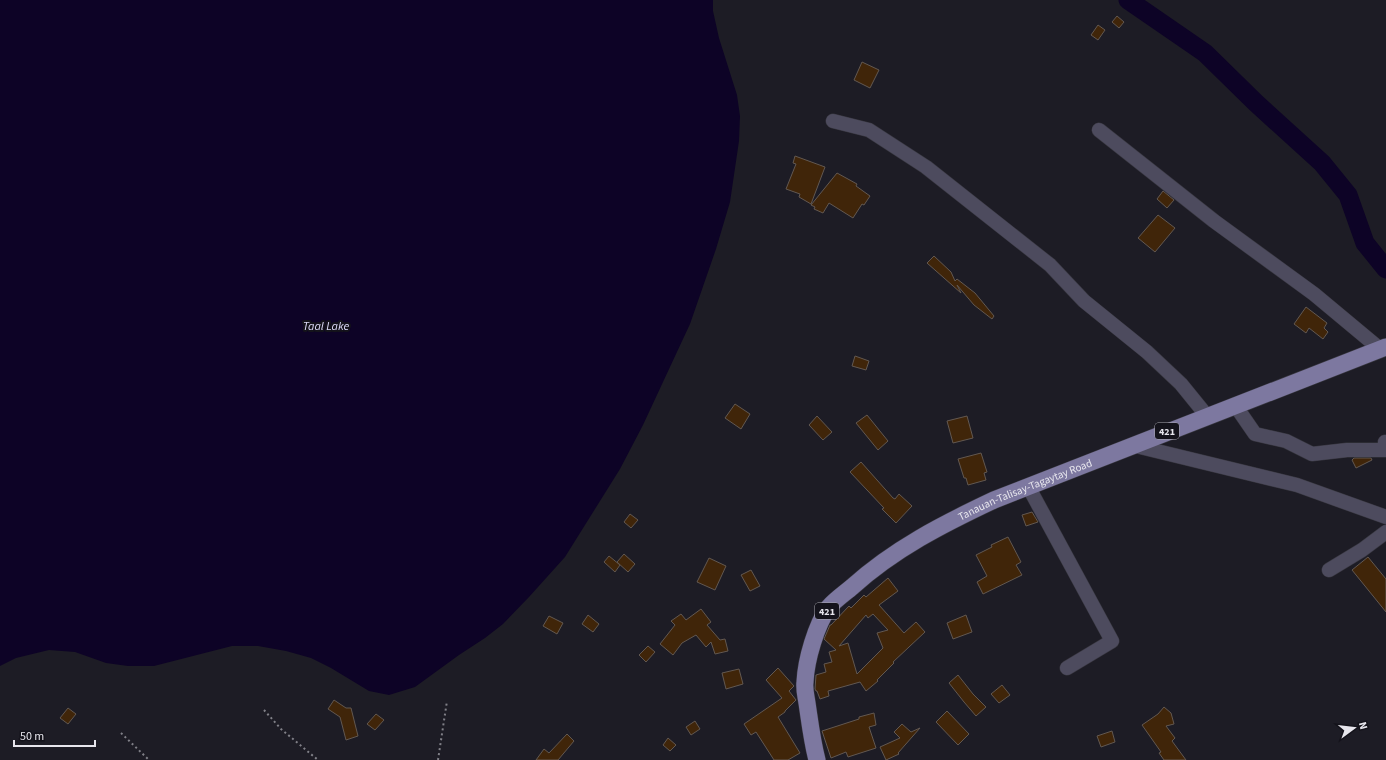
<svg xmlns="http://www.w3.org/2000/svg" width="1386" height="760" font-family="'Source Sans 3',sans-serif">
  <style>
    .water { fill: #0d0326 }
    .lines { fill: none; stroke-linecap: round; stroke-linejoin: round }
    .river { stroke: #0d0326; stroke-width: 19 }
    .building { fill: #402509; stroke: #625851; fill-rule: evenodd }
    .minor-casing { stroke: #393841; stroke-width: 15 }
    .major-casing { stroke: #393841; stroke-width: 18 }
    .path { stroke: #818088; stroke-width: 2; stroke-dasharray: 2 3; stroke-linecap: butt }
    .minor { stroke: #4d4b5e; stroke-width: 14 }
    .major { stroke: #7d78a0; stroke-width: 17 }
    .labels { text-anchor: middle; stroke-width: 4; stroke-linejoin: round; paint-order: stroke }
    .shield { fill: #14131b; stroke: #a8a7ae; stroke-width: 1 }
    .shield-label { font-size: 10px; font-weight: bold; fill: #e7e6ed }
    .street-label { font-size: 11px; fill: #e7e6ed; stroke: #14131b }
    .water-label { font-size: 12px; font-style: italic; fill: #dcd9f7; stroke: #14131b }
  </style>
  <rect width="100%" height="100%" fill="#1d1c25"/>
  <path class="water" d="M0 0H713V11L719 38 737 95 740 116 739 141 730 202 716 249 690 324 643 425 620 469 565 557 529 597 503 624 485 638 459 655 415 687 389 695 369 691 331 668 311 658 286 651 258 646H232L154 666H128L106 663 75 652 49 650 16 658 0 666Z"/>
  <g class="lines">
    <path class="river" d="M1128 0 1205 53 1256 103 1322 163 1348 195 1365 243 1386 269"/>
  </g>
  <path class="building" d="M1117 16 1124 22 1119 28 1112 22Z
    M1098 25 1105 30 1098 40 1091 35Z
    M862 62 879 70 870 88 854 80Z
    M795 156 825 167 811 204 799 197 800 194 786 189 796 164 793 163Z
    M837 173 857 184 856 186 870 196 864 205 862 204 853 218 829 203 823 213 814 209 815 207 811 205Z
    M1163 191 1174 200 1167 208 1157 199Z
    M1158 215 1175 228 1155 252 1138 238Z
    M934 256 951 272 955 281 957 279 975 293 994 316 992 319 974 305 957 285 961 293 927 263Z
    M1306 307 1327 323 1324 328 1328 332 1323 339 1309 328 1306 333 1294 324Z
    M855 356 869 361 866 370 852 366Z
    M735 404 750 414 741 429 725 418Z
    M867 415 888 441 878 450 856 423Z
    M817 416 832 432 823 440 809 425Z
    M967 416 973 438 953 443 947 421Z
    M981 453 987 472 984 473 986 480 968 485 966 478H964L958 459Z
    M1354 458H1371L1372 460 1356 468 1352 460Z
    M861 462 893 498 895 499 899 494 912 506 896 523 882 509 884 508 850 472Z
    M1032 512 1038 522 1026 526 1022 515Z
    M630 514 638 520 631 528 624 522Z
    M1008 537 1021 562 1016 565 1022 575 983 594 977 582 987 576 976 555 992 547 991 545Z
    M624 554 635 564 628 572 617 562Z
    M609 556 620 565 615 572 604 562Z
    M1368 557 1386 579V612L1352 570Z
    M709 558 726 566 715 590 697 582Z
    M751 570 760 586 750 591 741 575Z
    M888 578 898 591 879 605 904 633 916 622 925 632 893 662 894 663 877 680 878 681 866 691 860 682 828 691 829 696 820 699 817 691H816L815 689 816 675 826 672 824 664 832 662 829 652 836 650 824 639 830 625H831L849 606 851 608 864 595 866 597ZM873 614 888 630 877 633 883 648 857 674 848 643 839 646 866 615 868 618Z
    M701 609 711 622 707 625 720 640 725 639 728 651 715 654 711 642 706 647 696 635 682 643 673 655 660 644 675 625 671 621 681 614 686 620Z
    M588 615 599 624 593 632 582 624Z
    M966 615 972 632 953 639 947 623Z
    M549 616 563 623 557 634 543 626Z
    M648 646 655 652 646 662 639 655Z
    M778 668 794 686 789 691 796 700 785 711V712L778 717 800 753 788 760H774L756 732 751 735 744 724 782 698 766 680Z
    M739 669 743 684 726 689 722 673Z
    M958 675 973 694 986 707 976 716 964 702 949 683Z
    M1002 685 1010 695 999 703 991 694Z
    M334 700 346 708H351L358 736 346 740 340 717 328 709Z
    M1164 707 1171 713 1174 724 1166 726 1175 738 1172 741 1186 760H1164L1159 753 1161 752 1142 725 1158 714Z
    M68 708 76 714 68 724 60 718Z
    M947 711 969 734 958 745 936 722Z
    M874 713 876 725 869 727 876 748 848 757 846 752 831 758 822 731 859 719V717Z
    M376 714 384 720 375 730 367 724Z
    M695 721 700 729 691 735 686 727Z
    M902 724 911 732 920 728 898 753 899 754 886 760 880 747 900 738 894 732Z
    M1112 731 1115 742 1101 747 1097 736Z
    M567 734 574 741 558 760H536L544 749 549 753Z
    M668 738 676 745 670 751 663 745Z"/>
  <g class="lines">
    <defs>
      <path id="minor" d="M833 121 869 130 926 167 1050 265 1084 301 1147 352 1181 384 1207 416
        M1099 130 1214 221 1314 294 1380 349
        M1235 405 1255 434 1286 441 1312 454 1347 450H1386L1385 442
        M1132 445 1297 485 1386 517
        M1028 486 1112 641 1067 668
        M1329 570 1362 550 1386 532"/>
      <g id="major">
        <path id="s1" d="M817 760C812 741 810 723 807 703 806 696 804 689 805 682 806 660 816 625 829 607 835 600 845 593 852 587 894 549 943 524 994 500L1386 347"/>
      </g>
    </defs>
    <use href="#minor" class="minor-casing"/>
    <use href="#major" class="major-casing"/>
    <path class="path" d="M264 710 281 729 318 760
      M121 733 149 760
      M438 760 447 701"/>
    <use href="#minor" class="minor"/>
    <use href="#major" class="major"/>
  </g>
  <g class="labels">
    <g class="shield">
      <rect x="1155" y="423" width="24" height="16" rx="3"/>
      <rect x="815" y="603" width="24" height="16" rx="3"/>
    </g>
    <g class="shield-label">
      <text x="1167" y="435">421</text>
      <text x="827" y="615">421</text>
    </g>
    <g class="street-label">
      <text dy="4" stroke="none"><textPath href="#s1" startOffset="389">Tanauan-Talisay-Tagaytay Road</textPath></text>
    </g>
    <g class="water-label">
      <text x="326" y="330">Taal Lake</text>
    </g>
  </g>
  <g transform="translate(1354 728) rotate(75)" stroke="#14131b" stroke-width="3" paint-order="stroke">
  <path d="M0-3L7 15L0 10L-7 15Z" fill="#e7e6ed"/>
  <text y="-6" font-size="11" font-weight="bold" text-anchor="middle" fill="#e7e6ed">N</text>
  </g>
  <path d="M14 740v6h81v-6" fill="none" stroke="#e7e6ed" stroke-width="2"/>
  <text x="20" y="740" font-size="12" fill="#e7e6ed" stroke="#14131b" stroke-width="3" paint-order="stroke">50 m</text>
</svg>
